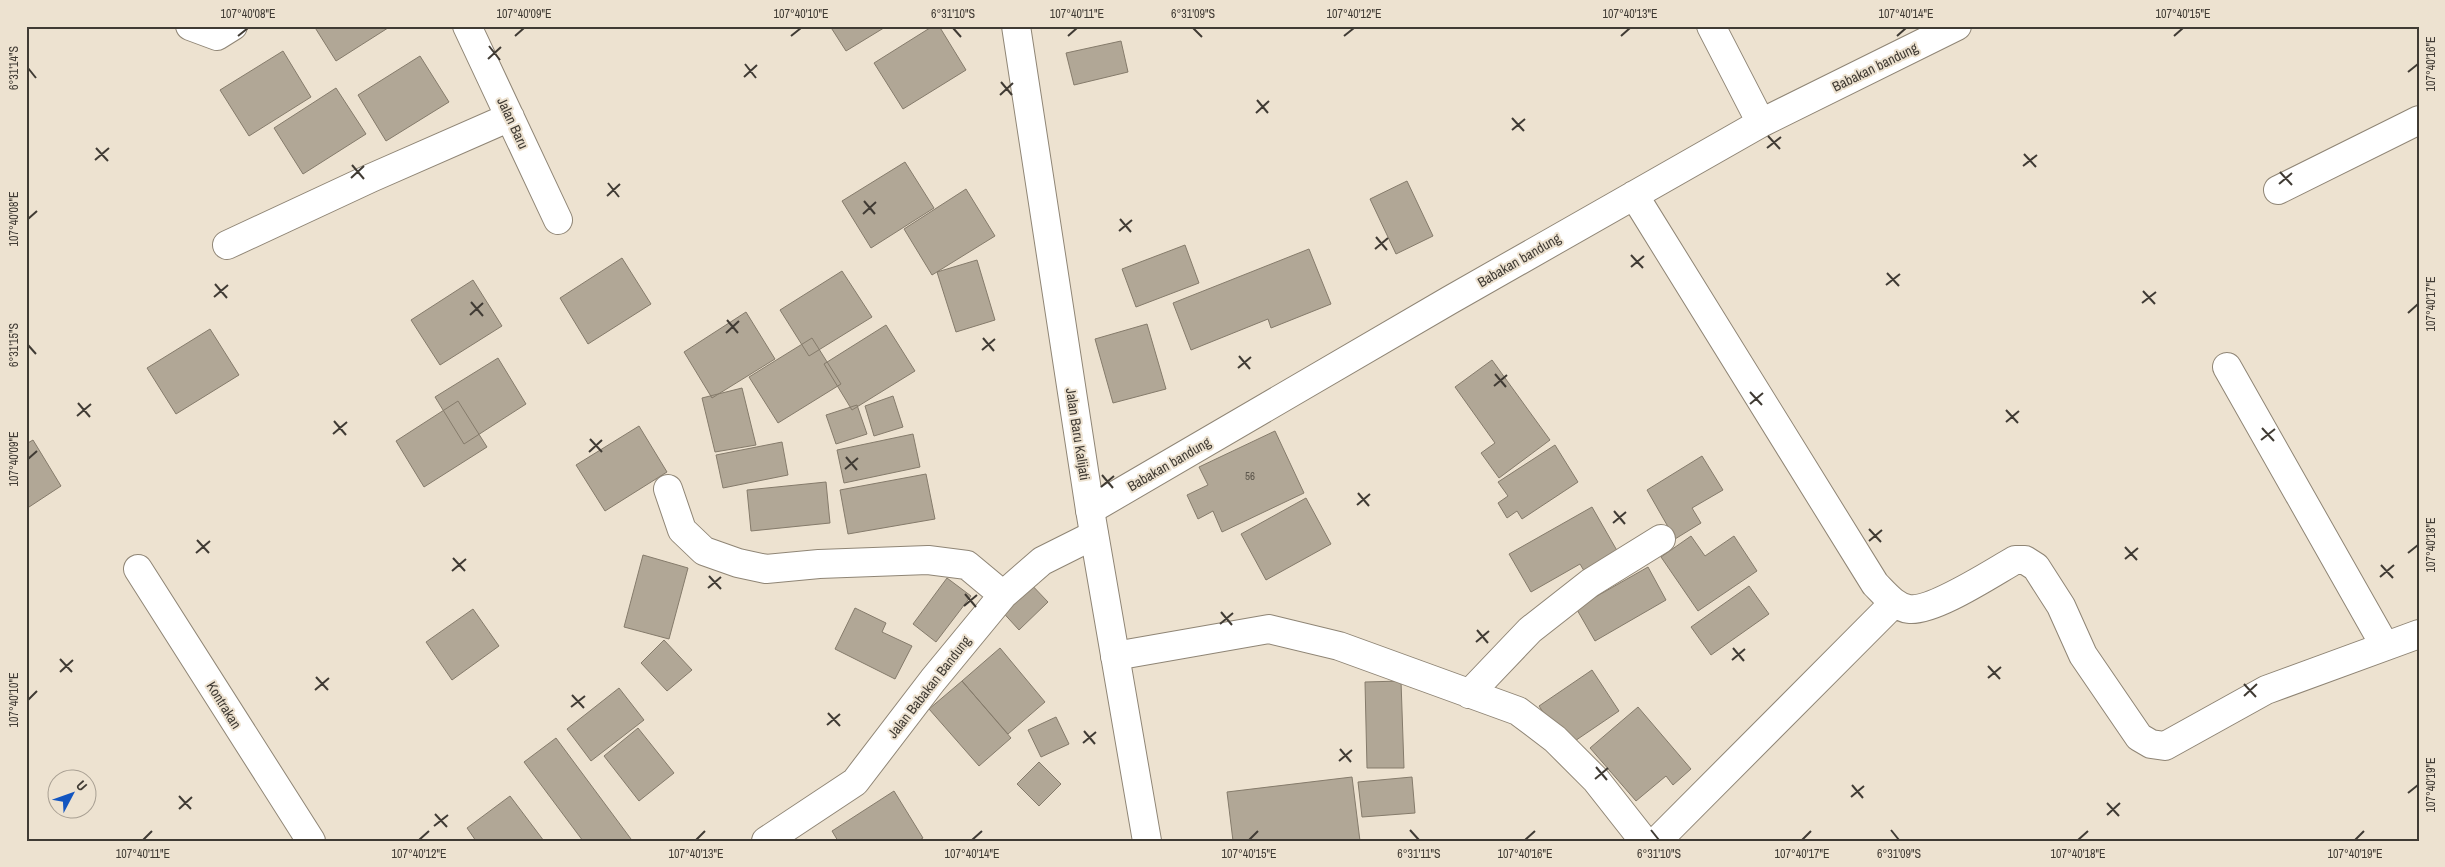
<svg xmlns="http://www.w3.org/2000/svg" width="2445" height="867" font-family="'Archivo Narrow',sans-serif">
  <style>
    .building { fill: #b1a796; stroke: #857b6b }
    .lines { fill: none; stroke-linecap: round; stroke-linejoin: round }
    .minor-casing { stroke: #8f8575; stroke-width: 30 }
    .primary-casing { stroke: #8f8575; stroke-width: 30 }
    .minor { stroke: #fff; stroke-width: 28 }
    .primary { stroke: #fff; stroke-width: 28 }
    .ticks { fill: none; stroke: #403b34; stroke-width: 2 }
    .labels { text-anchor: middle; stroke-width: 4; stroke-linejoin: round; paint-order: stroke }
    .number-label { font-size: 11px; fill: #5c564c }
    .street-label { font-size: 14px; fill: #403b34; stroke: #ede2d0 }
    .neatline { fill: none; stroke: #403b34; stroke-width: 2 }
    .ticks-label { font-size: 12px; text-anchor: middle; fill: #403b34 }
  </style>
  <rect width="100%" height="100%" fill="#ede2d0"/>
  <path class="building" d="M314 26H391L336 61Z
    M830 26H887L846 51Z
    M933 26H939L966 70 903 109 874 63Z
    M1121 41 1128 72 1074 85 1066 53Z
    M283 51 311 97 249 136 220 90Z
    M420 56 449 102 386 141 358 95Z
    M336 88 366 134 303 174 274 128Z
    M905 162 934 208 871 248 842 201Z
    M1407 181 1433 236 1396 254 1370 199Z
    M966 189 995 236 932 275 904 229Z
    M1185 245 1199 283 1136 307 1122 269Z
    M1309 249 1331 304 1271 328 1268 319 1191 350 1173 303Z
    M622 258 651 304 588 344 560 298Z
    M977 260 995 320 956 332 937 272Z
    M842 271 872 317 809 356 780 310Z
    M473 280 502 326 440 365 411 320Z
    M746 312 775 359 712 398 684 352Z
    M1147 324 1166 389 1113 403 1095 339Z
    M886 325 915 371 852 410 824 364Z
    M210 329 239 375 176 414 147 368Z
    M812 338 841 384 778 423 749 377Z
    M498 358 526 404 464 444 435 397Z
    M1492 360 1550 440 1499 478 1481 453 1495 443 1455 387Z
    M742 388 756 445 715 452 702 398Z
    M893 396 903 427 874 436 865 406Z
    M458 401 487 447 424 487 396 441Z
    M857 405 867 434 836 444 826 415Z
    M639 426 667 472 605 511 576 465Z
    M1275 431 1304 493 1222 532 1213 511 1198 519 1187 495 1208 485 1199 467Z
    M913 434 920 467 844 483 837 450Z
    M33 440 61 486 26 509V444Z
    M782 442 788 475 723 488 716 455Z
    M1555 445 1578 482 1522 519 1517 511 1507 518 1498 503 1508 496 1498 482Z
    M1702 456 1723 490 1692 508 1701 523 1675 539 1647 490Z
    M926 474 935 519 848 534 840 490Z
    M826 482 830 523 751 531 747 490Z
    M1306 498 1331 544 1266 580 1241 534Z
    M1592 507 1623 561 1590 581 1580 564 1531 592 1509 554Z
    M1691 536 1705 556 1734 536 1757 571 1698 611 1661 557Z
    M643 555 688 568 669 639 624 627Z
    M1648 567 1666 600 1595 641 1576 608Z
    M947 578 971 596 936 642 913 624Z
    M1027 580 1048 602 1019 630 998 607Z
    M1749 586 1769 614 1711 655 1691 627Z
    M855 608 886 623 882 632 912 646 895 679 835 649Z
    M473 609 499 646 452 680 426 642Z
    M664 640 692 670 667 691 641 663Z
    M1000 648 1045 702 1008 734 962 681Z
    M1592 670 1619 711 1566 747 1539 706Z
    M962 681 1011 738 979 766 929 709Z
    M1401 681 1404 768H1367L1365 682Z
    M619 688 644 720 591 761 567 729Z
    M1638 707 1691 769 1673 785 1666 776 1636 801 1590 748Z
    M1056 717 1069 744 1041 757 1028 730Z
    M638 728 674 773 639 801 604 756Z
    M556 738 631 839 629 841H583L524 762Z
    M1039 762 1061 784 1039 806 1017 784Z
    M1352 777 1360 841H1233L1227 792Z
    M1412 777 1415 813 1362 817 1358 782Z
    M894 791 923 838 918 841H838L832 831Z
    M510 796 544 841H476L467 828Z"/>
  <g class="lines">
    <defs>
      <path id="minor" d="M190 26 217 36 233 26
        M467 26 558 220
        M1711 26 1761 123
        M2278 190 2419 120
        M1634 195 1875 584C1885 594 1895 607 1909 609 1933 612 1992 573 2015 560H2025L2036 567 2061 606 2083 655 2139 737 2151 744 2165 746 2266 690 2419 634
        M227 245 371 178 510 117
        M2227 367 2385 646
        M668 489 682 530 704 551 738 563 766 569 819 564 928 560 967 565 1003 595
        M1090 510 1450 300 1761 123 1957 26
        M138 569 311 841
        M1115 656 1269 629 1339 646 1518 711 1555 739 1596 780 1644 841
        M1469 694 1530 630 1590 583 1661 539
        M766 841 855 782 933 680 1003 595 1042 561 1094 535
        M1657 841 1894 603"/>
      <path id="primary" d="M1016 26 1090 510 1147 841"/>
    </defs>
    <use href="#minor" class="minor-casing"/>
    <use href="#primary" class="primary-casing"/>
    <use href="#minor" class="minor"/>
    <use href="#primary" class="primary"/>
  </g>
  <path class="ticks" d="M953 28 961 37M1193 28 1202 37M238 36 248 28M515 36 524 28M791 36 801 28M1068 36 1077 28M1344 36 1354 28M1621 36 1630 28M1897 36 1906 28M2174 36 2183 28M489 46 500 60M488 59 501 47M745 64 756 78M28 68 36 78M2408 72 2418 64M744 77 757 65M1001 82 1012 95M1000 95 1013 83M1257 100 1268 113M1256 113 1269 101M1512 118 1524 131M1512 130 1525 119M1768 136 1780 149M96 148 108 161M1767 148 1781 137M2024 154 2036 167M95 160 109 148M352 165 364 179M2023 166 2037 155M2280 172 2292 185M351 178 364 166M608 183 619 197M2279 184 2292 173M607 196 620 184M864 201 875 214M863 214 876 202M28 219 37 211M1120 219 1131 232M1119 231 1132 220M1376 237 1387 250M1375 249 1388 238M1631 255 1643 268M1631 267 1644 256M1887 273 1899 286M215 284 227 298M1886 285 1900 274M2143 291 2155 304M214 297 228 285M471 302 483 316M2142 303 2156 292M2408 313 2418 304M470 315 483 303M727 320 738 333M726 333 739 321M983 338 994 351M28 345 36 354M982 350 995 339M1239 356 1250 369M1238 368 1251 357M1495 374 1506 387M1494 386 1507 375M1750 392 1762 405M78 403 90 417M1750 404 1763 393M2006 410 2018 423M77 416 91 404M334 421 346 435M2006 422 2019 411M2262 428 2274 441M333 434 347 422M590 439 602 452M2261 440 2275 429M589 452 602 440M846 457 857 470M28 459 37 451M845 469 858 458M1102 475 1113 488M1101 487 1114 476M1358 493 1369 506M1357 505 1370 494M1614 511 1625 524M1613 523 1626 512M1869 529 1881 542M197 540 209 553M1869 541 1882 530M2125 547 2137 560M196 553 210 541M2408 553 2418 545M453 558 465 571M2125 559 2138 548M2381 565 2393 578M452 571 466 559M709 576 721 589M2380 577 2394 565M708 588 721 577M965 594 976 607M964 606 977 595M1221 612 1232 625M1220 624 1233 613M1477 630 1488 643M1476 642 1489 631M1733 648 1744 661M60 659 72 672M1732 660 1745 649M1988 666 2000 679M60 672 73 660M316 677 328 690M1988 678 2001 667M2244 684 2256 697M315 690 329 678M572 695 584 708M2244 696 2257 684M28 700 37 691M571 707 585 696M828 713 840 726M827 725 840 714M1084 731 1095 744M1083 743 1096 732M1340 749 1351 762M1339 761 1352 750M1596 767 1607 780M1595 779 1608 768M1852 785 1863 798M2408 793 2418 785M179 796 191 809M1851 797 1864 786M2107 803 2119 816M179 809 192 797M435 814 447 827M2107 815 2120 803M434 826 448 815M1410 830 1419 840M1651 830 1659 840M1891 830 1899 840M143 840 152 831M419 840 429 831M696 840 705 831M972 840 982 831M1249 840 1258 831M1525 840 1535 831M1802 840 1811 831M2078 840 2088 831M2355 840 2364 831"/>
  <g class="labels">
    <g class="number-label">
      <text x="1250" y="480">56</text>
    </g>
    <g class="street-label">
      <text transform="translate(1875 67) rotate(-26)" y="5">Babakan bandung</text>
      <text transform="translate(513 123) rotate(65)" y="5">Jalan Baru</text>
      <text transform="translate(1519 260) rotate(-30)" y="5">Babakan bandung</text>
      <text transform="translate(1078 434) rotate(81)" y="5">Jalan Baru Kalijati</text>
      <text transform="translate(1169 464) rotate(-30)" y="5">Babakan bandung</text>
      <text transform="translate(929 687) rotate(-52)" y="5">Jalan Babakan Bandung</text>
      <text transform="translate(224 705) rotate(58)" y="5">Kontrakan</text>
    </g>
  </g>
  <rect width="2445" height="867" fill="none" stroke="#ede2d0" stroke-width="55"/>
  <g transform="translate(72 794) rotate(49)"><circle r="24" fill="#ede2d0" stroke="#a89f92"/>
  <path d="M0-4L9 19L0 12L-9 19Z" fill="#1355c0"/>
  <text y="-8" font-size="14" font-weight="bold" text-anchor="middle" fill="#403b34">U</text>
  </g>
  <rect x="28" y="28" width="2390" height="812" class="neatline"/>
  <g class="ticks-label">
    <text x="248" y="18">107°40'08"E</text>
    <text x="524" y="18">107°40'09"E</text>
    <text x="801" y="18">107°40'10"E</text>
    <text x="953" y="18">6°31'10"S</text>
    <text x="1077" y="18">107°40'11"E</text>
    <text x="1193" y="18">6°31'09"S</text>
    <text x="1354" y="18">107°40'12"E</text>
    <text x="1630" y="18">107°40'13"E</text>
    <text x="1906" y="18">107°40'14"E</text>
    <text x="2183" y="18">107°40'15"E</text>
    <text transform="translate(2431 64) rotate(-90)" y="4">107°40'16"E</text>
    <text transform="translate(14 68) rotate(-90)" y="4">6°31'14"S</text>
    <text transform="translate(14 219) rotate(-90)" y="4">107°40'08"E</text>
    <text transform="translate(2431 304) rotate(-90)" y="4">107°40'17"E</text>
    <text transform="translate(14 345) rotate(-90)" y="4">6°31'15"S</text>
    <text transform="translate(14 459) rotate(-90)" y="4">107°40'09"E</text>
    <text transform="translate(2431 545) rotate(-90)" y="4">107°40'18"E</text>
    <text transform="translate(14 700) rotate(-90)" y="4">107°40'10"E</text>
    <text transform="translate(2431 785) rotate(-90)" y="4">107°40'19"E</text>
    <text x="143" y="858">107°40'11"E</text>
    <text x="419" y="858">107°40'12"E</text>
    <text x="696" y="858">107°40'13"E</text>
    <text x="972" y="858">107°40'14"E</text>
    <text x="1249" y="858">107°40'15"E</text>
    <text x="1419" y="858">6°31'11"S</text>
    <text x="1525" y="858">107°40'16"E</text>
    <text x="1659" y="858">6°31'10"S</text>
    <text x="1802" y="858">107°40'17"E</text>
    <text x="1899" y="858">6°31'09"S</text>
    <text x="2078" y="858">107°40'18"E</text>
    <text x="2355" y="858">107°40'19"E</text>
  </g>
</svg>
